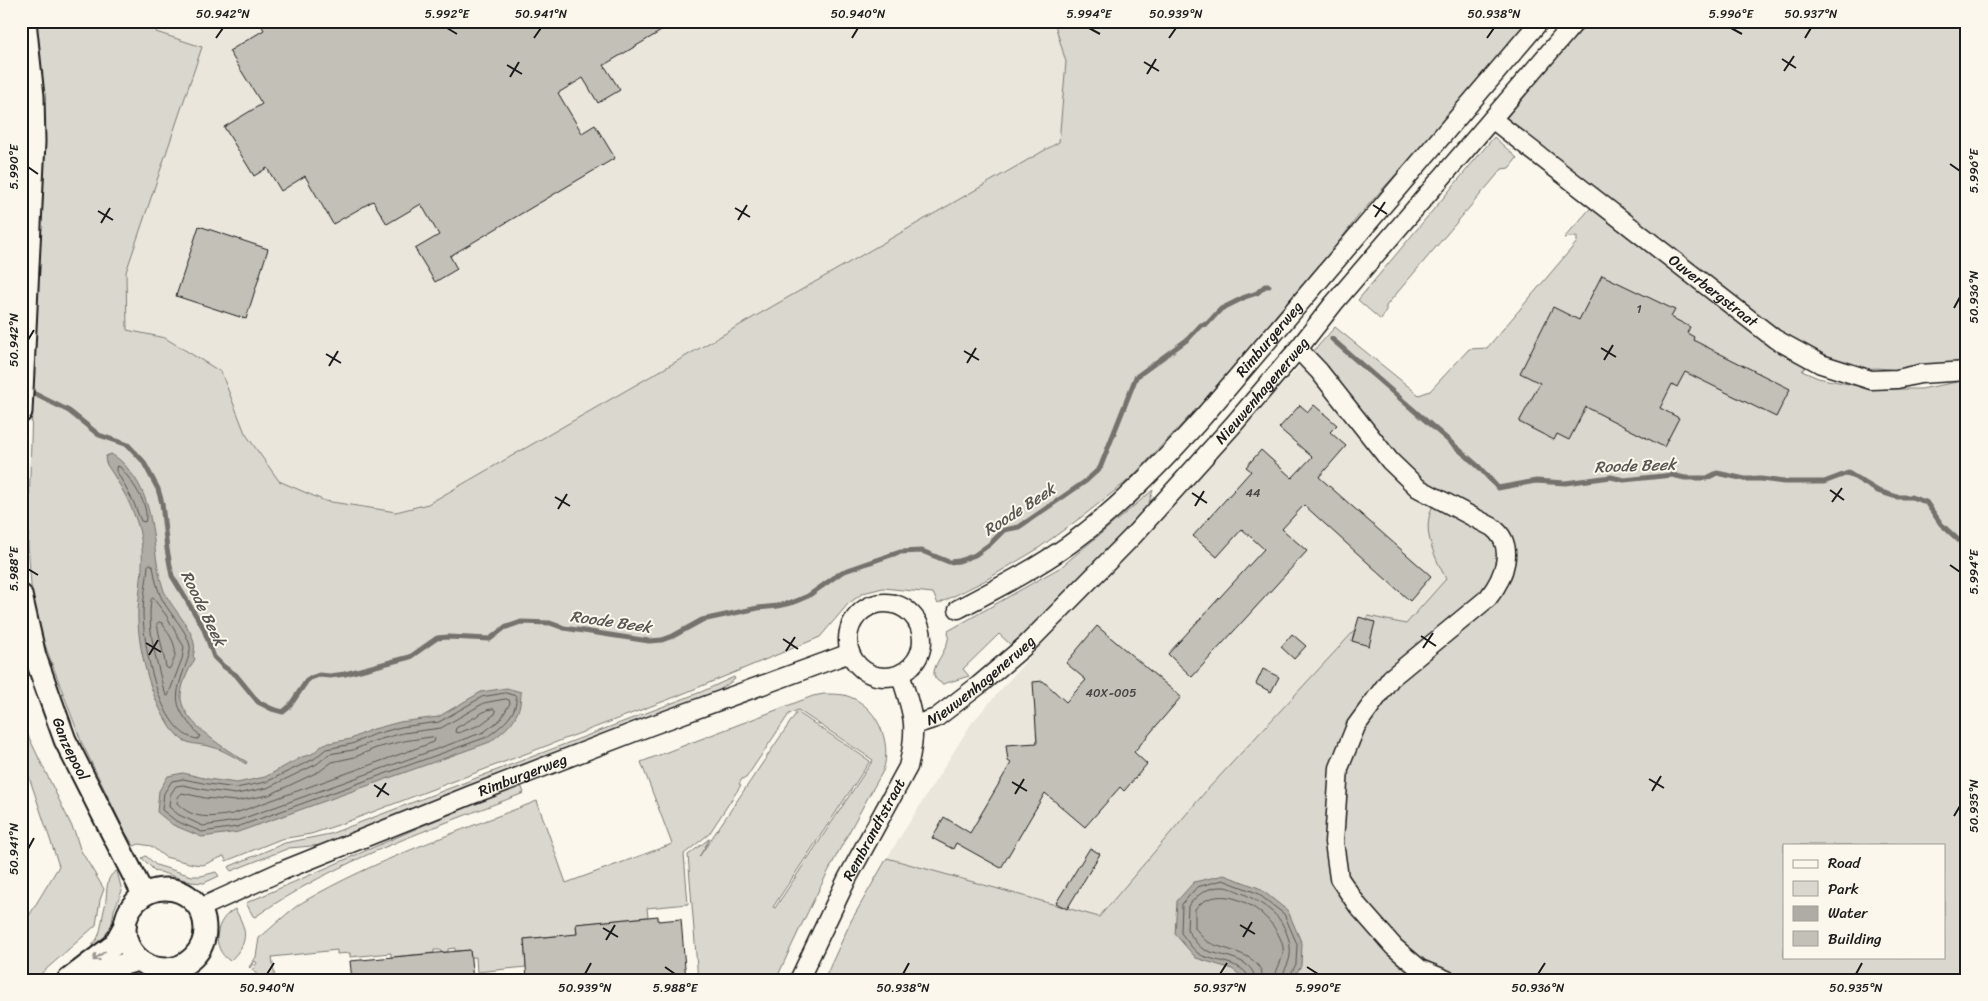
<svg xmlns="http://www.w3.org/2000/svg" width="1988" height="1001" font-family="Sriracha,sans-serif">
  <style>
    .built { fill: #eae6dc }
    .green { fill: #dad7ce; stroke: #7b7a75; fill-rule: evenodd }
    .water { fill: #afaca5; stroke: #74726e }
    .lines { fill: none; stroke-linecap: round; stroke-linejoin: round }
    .shore { stroke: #575653; stroke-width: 1 }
    .stream { stroke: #74726e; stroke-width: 5 }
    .building { fill: #c3c0b8; stroke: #1c1c1c }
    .minor-casing { stroke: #1c1c1c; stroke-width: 21 }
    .major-casing { stroke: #1c1c1c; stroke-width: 25 }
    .minor { stroke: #fbf7ec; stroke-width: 18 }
    .major { stroke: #fbf7ec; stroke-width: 21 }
    .oneway { stroke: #97948e }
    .ticks { fill: none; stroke: #1c1c1c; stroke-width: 2 }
    .labels { text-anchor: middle; stroke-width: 4; stroke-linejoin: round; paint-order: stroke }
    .number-label { font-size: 12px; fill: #464543 }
    .street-label { font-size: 15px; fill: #1c1c1c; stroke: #fbf7ec }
    .water-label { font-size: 16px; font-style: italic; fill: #575653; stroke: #fbf7ec }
    .neatline { fill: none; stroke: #1c1c1c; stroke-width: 2 }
    .ticks-label { font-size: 12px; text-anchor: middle; fill: #1c1c1c }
  </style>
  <rect width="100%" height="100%" fill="#fbf7ec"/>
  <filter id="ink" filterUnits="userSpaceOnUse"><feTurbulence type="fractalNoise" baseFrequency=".02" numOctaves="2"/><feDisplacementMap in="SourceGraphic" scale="10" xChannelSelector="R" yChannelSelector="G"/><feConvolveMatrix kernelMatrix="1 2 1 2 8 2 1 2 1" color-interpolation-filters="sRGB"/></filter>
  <g filter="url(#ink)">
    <path class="built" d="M160 21H1057L1066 62 1059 142 428 504 396 512 325 501 279 481 245 433 221 372 165 338 127 330 126 272Z
      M1311 354 1436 500 1435 556 1447 579 1406 624 1368 616 1206 791 1099 918 887 858 971 724 1046 638Z"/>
    <path class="green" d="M35 21H160L156 32 202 47 126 272 127 330 165 338 221 372 245 433 279 481 325 501 396 512 428 504 1059 142 1066 62 1054 21H1528L1447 118 1360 214 1334 248 1202 403 1131 478 1083 516 1036 550 984 581 938 604 933 593 883 588 863 593 848 604 820 637 675 697 341 824 311 834 281 839 226 861 224 856 203 865 193 864 165 857 151 846 139 844 134 846 125 832 81 741 33 613 28 544 32 406 38 296C36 263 42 230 43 197 44 138 39 80 35 21Z
      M1590 21H1967V367L1919 372 1877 368 1850 370 1812 359 1802 371 1818 378 1873 389H1921L1967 380V980H824L851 921 887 858 1099 917 1206 791 1368 616 1406 624 1446 579C1433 553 1419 527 1436 500L1414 482 1311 354 1335 327 1419 395 1430 391 1469 349 1487 348 1577 242V236L1564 238 1603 194 1503 120 1523 94ZM1784 845H1944V957H1784Z
      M1494 137 1517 158 1509 168 1502 169 1386 306V311L1381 320 1358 300Z
      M1153 490 1148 506 1134 524 1052 607 1011 645 999 634 963 669 969 676 943 684C918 673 953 652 948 631L1061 567Z
      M734 677 735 679 718 691 323 845 289 848 231 871 228 867 285 843 330 834 701 692Z
      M824 694C830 694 837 694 844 695 876 703 893 741 883 771 844 839 808 908 776 980H698L688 855 710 838 699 857 797 712 870 761 773 907 775 908 873 760 798 710 789 714 746 778 742 779 739 784 741 785 709 834 684 854 688 904 647 908 648 917 576 924 580 970 564 935 524 939 526 967 477 972 476 957H471L470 950 455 951V948L448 949V952H441L440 950H434V953L391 957V953L350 957V953L337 954V950L272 957 275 980H263L252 970 257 963 255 961 250 968 249 967 256 957 259 938C273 927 287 912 303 902 376 859 458 832 537 801L566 883 672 844 641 762 813 696Z
      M21 721 75 833 80 849 104 889 100 900 96 925 34 980H21V929L59 866 21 753Z
      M521 785 524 793C433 828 336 860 255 917L253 916 246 903 429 823Z
      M146 856 156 865 192 876H201L216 872 219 876 204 883 191 882 154 870 142 858Z
      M117 871 122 891 114 910 110 936 91 951C91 944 95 943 98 937 102 928 102 916 105 906 108 894 104 876 117 871Z
      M235 909C248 932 249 942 230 961 210 948 215 919 235 909Z"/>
    <path class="water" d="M111 454C118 458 123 462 128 469 158 503 150 548 163 588 169 608 202 634 193 656L195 659C188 670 180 687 181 699 184 724 228 751 247 762L246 764C236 758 224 750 212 747 199 743 187 746 177 735 152 709 136 644 138 609 140 582 146 557 139 529 133 507 120 484 107 465L105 459 106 456Z
      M507 688 521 692C521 718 509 727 490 742L238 832 202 837 173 825 157 812 159 791 168 776 183 773 208 779 237 783 265 777 302 757 312 754 324 744 351 739 370 730 400 722 438 717 481 692Z
      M1224 875 1259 888 1288 911 1302 944 1301 966 1292 980H1247L1232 969 1196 958 1175 934 1177 901 1194 882Z"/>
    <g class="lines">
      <path class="shore" d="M117 466 120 467C130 479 151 505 145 522L141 521 133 501 116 470Z
        M150 564 153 566C155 577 157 589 162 599 170 615 186 628 190 646 191 652 187 661 185 667 172 702 175 708 200 736L198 739C159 736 143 644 143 612 143 597 147 582 148 566Z
        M153 598 166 615 184 647 182 659 168 696 166 695 163 687C156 658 147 630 151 600Z
        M159 622 162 623C172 639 182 651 169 669L166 667 157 624Z
        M506 693 516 696C518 715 500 727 487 737L237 827 202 832 176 821 162 810 164 793 172 781 183 779 208 784 236 788 266 782 314 759 326 749 352 744 372 735 401 727 439 722 482 697Z
        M506 699 509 700 510 703 501 719 484 732 236 821 203 826 179 815 169 807 170 795 176 786 183 785 206 790 236 794 267 788 317 764 329 754 353 750 374 741 403 733 441 728 484 703Z
        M494 709 496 711 495 714 480 725 458 733 455 732 456 728 487 710Z
        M433 737 435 739 434 742 233 814C212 817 194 821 177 803L178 797 182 793 205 798 236 801 269 795 320 771 332 762 355 757 376 748 404 741Z
        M1249 980C1247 961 1211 962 1199 954 1192 949 1186 939 1181 933L1182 904 1197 887 1223 880 1257 893 1284 914 1297 944 1296 964 1288 980
        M1255 980C1254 956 1218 957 1203 949 1197 945 1192 936 1187 930L1188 906C1197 895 1208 886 1223 887 1236 887 1272 908 1279 919 1284 925 1290 940 1290 947 1292 963 1283 968 1282 980
        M1263 980C1262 952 1227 952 1208 942 1203 940 1199 932 1195 928V909C1222 877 1276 913 1283 947 1285 959 1275 968 1275 980"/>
      <path class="stream" d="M1332 339 1479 467 1498 488 1536 481 1565 483 1611 477 1624 480 1672 475 1685 478H1707L1717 473 1745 479H1761L1784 482H1824L1848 473 1878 491 1897 497H1911L1926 502 1941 524 1967 548
        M27 390 69 411 99 435 128 445 143 461 158 489 162 503 167 549 172 576 203 627 214 657 223 666 236 675 258 702 272 709 283 712 289 707 308 679 319 675 330 676 345 674 410 657 437 638 448 637 490 639 504 628 521 622 550 623 564 628 649 641 662 640 673 636 702 620 758 608 778 606 794 602 808 596 842 572 900 552 922 551 949 562 959 561 975 555 990 544 1004 530 1019 527 1086 481 1100 468 1136 377 1188 339 1201 325 1207 324 1221 309 1245 297 1257 293 1265 286H1269"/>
    </g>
    <path class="building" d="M259 21H678L604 65 620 90 598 103 583 78 558 93 582 133 595 125 615 158 450 256 457 269 435 282 415 249 439 235 421 204 387 224 373 201 333 224 305 176 281 191 267 168 254 176 224 127 262 104 229 51 264 30Z
      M199 226 268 249 246 319 176 296Z
      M1602 275 1675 310 1671 317 1690 327 1687 333 1694 337 1693 340 1790 389 1776 417 1685 372 1677 387 1672 384 1660 408 1679 418 1664 447 1586 407 1569 440 1557 434 1554 440 1519 422 1540 383 1520 373 1553 307 1579 320Z
      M1300 405 1308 412 1314 405 1337 425 1330 432 1346 446 1319 477 1431 576 1410 601 1304 505 1282 529 1307 551 1192 677 1168 654 1264 549 1242 529 1217 557 1193 536 1251 471 1246 467 1261 450 1292 478 1312 457 1279 428Z
      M1359 617 1375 622 1369 646 1352 641Z
      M1097 626 1181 697 1134 752 1147 764 1124 791 1120 787 1085 827 1045 793 1001 868 956 843 953 849 932 838 944 817 970 833 1011 763 1008 761 1006 745 1037 743 1033 682 1043 681 1066 702 1086 680 1066 663Z
      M1292 634 1306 646 1294 659 1281 647Z
      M1263 669 1279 677 1271 692 1256 684Z
      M1090 848 1100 854 1067 909 1056 903Z
      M658 916V921L681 919 686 980H527L524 939 577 934 576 924Z
      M470 950 473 980H352L350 961Z"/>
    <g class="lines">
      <defs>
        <g id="minor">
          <path id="s1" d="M1492 119 1775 339 1821 364 1871 380 1897 379 1920 374 1967 371"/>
          <path d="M1298 349 1319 371 1390 461 1418 488 1492 527C1517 545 1504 578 1488 598L1391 678 1356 726 1339 768 1334 842 1339 878 1358 906 1394 947 1420 969 1447 980"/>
          <circle cx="885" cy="640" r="37"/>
          <path id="s2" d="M958 609C996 589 1035 569 1070 544 1120 507 1162 463 1203 417L1540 21"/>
          <path id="s3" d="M914 725 936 718 979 685 1026 645 1132 537 1233 425 1298 349 1334 303 1576 21"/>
          <path id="s4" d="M200 908 284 870 471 795 650 726 850 653"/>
          <path id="s5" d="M799 980 847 879 908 767C918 726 913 713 900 674"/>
        </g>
        <g id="major">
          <path d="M21 412 34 142 33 96 25 21"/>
          <path id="s6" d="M21 595 35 656 65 740 143 894"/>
          <circle cx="165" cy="929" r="40"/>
          <path d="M68 980 114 945 124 927"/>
          <path d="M96 980 121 965 139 960"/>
        </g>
      </defs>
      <use href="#minor" class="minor-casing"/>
      <use href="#major" class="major-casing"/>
      <use href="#minor" class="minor"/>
      <use href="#major" class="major"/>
    </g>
    <defs><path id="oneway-shaft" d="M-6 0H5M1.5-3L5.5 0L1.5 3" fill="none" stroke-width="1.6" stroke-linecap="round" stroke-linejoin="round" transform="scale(1.25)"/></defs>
    <use class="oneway" href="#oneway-shaft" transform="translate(99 956) rotate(143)"/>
  </g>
  <path class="ticks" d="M447 28 457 34M1089 28 1100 34M1731 28 1742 34M216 38 223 28M534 38 541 28M852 38 858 28M1169 38 1176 28M1487 38 1494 28M1805 38 1811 28M1782 59 1796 68M1144 62 1159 71M507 65 522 74M1784 71 1794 56M1147 74 1156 59M510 77 519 62M1950 164 1960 171M28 167 38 174M1373 205 1387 214M735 208 750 217M98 211 113 220M1375 217 1385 202M738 220 747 205M101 223 110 208M1954 308 1960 297M28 340 34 330M1601 348 1616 357M964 351 979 360M326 354 341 363M1604 360 1613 345M967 363 976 348M329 366 338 351M1830 490 1844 500M1192 493 1207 503M555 497 570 506M1832 502 1842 488M1195 506 1204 491M558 509 567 494M1950 565 1960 572M28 569 38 575M1421 636 1436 646M783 639 798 649M146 643 161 652M1423 648 1433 633M786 651 795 637M149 655 158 640M1649 779 1664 788M1012 782 1027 791M374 785 389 795M1652 791 1661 776M1015 794 1024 779M377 797 386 783M1954 816 1960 806M28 849 34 838M1240 925 1255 934M603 928 618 937M1243 937 1252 922M606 940 615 925M665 967 675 974M1307 967 1318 974M267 974 274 963M585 974 591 963M903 974 909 963M1220 974 1227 963M1538 974 1545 963M1856 974 1862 963"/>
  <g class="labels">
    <g class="number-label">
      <text x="1639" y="313">1</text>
      <text x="1253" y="497">44</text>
      <text x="1111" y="697">40X-005</text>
    </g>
    <g class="street-label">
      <text dy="5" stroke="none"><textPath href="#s1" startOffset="280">Ouverbergstraat</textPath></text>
      <text dy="5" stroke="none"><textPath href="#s2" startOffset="416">Rimburgerweg</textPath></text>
      <text dy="5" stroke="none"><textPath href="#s3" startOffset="486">Nieuwenhagenerweg</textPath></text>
      <text dy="5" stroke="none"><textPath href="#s3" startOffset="81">Nieuwenhagenerweg</textPath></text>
      <text dy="5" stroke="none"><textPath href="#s6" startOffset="162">Ganzepool</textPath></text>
      <text dy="5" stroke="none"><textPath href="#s4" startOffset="349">Rimburgerweg</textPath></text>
      <text dy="5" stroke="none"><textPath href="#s5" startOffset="168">Rembrandtstraat</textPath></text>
    </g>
    <g class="water-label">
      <text transform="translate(1635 465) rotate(-2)" y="6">Roode Beek</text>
      <text transform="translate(1019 509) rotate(-33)" y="6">Roode Beek</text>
      <text transform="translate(204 608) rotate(64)" y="6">Roode Beek</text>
      <text transform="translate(611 621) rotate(8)" y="6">Roode Beek</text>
    </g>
  </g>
  <rect width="1988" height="1001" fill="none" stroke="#fbf7ec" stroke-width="55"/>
  <rect x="1783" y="844" width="162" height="115" fill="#fbf7ec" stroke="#a29f99"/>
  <rect x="1793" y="860" width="25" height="8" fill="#fbf7ec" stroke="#a29f99"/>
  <text x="1828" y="868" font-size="15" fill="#1c1c1c">Road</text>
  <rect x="1793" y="881" width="25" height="15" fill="#dad7ce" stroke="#a29f99"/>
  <text x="1828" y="894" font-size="15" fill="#1c1c1c">Park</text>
  <rect x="1793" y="906" width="25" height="15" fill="#afaca5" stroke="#a29f99"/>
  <text x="1828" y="918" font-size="15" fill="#1c1c1c">Water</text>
  <rect x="1793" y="931" width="25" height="15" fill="#c3c0b8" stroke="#a29f99"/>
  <text x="1828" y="944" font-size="15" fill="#1c1c1c">Building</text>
  <rect x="28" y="28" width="1932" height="946" class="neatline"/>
  <g class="ticks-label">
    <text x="223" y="18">50.942°N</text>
    <text x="447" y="18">5.992°E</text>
    <text x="541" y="18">50.941°N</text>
    <text x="858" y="18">50.940°N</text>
    <text x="1089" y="18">5.994°E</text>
    <text x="1176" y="18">50.939°N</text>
    <text x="1494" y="18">50.938°N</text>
    <text x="1731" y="18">5.996°E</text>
    <text x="1811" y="18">50.937°N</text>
    <text transform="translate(14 167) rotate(-90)" y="4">5.990°E</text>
    <text transform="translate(1974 171) rotate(-90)" y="4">5.996°E</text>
    <text transform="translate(1974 297) rotate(-90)" y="4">50.936°N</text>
    <text transform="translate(14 340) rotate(-90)" y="4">50.942°N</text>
    <text transform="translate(14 569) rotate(-90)" y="4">5.988°E</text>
    <text transform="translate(1974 572) rotate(-90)" y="4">5.994°E</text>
    <text transform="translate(1974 806) rotate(-90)" y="4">50.935°N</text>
    <text transform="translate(14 849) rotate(-90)" y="4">50.941°N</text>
    <text x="267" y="992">50.940°N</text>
    <text x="585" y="992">50.939°N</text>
    <text x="675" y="992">5.988°E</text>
    <text x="903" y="992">50.938°N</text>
    <text x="1220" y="992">50.937°N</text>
    <text x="1318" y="992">5.990°E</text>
    <text x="1538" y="992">50.936°N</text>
    <text x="1856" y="992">50.935°N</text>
  </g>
</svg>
